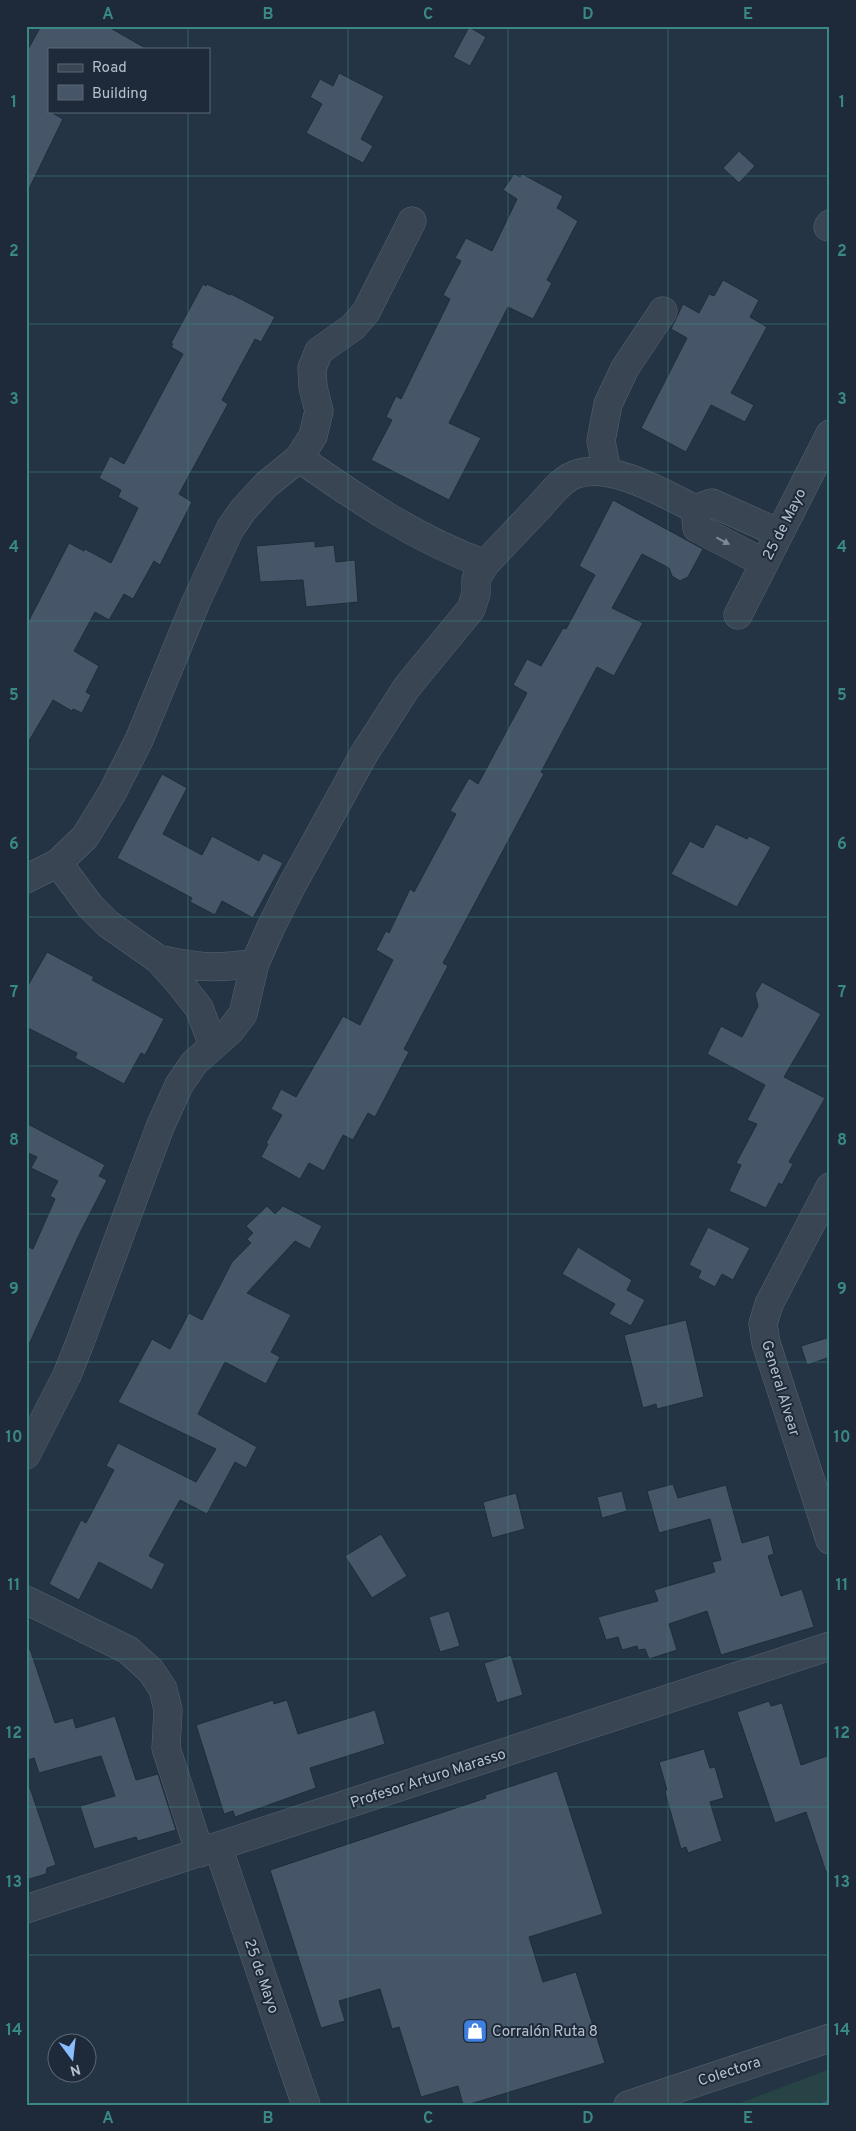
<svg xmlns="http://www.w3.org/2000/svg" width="856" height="2131" font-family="Overpass,sans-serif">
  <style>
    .green { fill: #274345 }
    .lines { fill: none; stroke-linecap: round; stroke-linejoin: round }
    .stream { stroke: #37506c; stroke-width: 8 }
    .building { fill: #465668; stroke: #202c3a }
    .minor-casing { stroke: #576370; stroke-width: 29 }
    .minor { stroke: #394553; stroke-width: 28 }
    .oneway { fill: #7e8996 }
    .grid { fill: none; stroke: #398886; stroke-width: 1; stroke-opacity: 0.55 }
    .labels { text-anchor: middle; stroke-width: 4; stroke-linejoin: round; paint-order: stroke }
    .street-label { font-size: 15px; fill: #b6c0cd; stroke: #1e2a39 }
    .poi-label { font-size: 15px; fill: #b6c0cd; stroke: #1e2a39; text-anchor: start }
    .neatline { fill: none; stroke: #398886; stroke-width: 2 }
    .grid-label { font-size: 16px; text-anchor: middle; font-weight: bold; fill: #398886 }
  </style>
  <rect width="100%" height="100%" fill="#243444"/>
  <path class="green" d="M830 2069V2105H735Z"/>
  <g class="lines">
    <path class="stream" d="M826 2105 830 2104"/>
  </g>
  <path class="building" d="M41 26H107L147 49H49V111L63 119 26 195V53Z
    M469 27 486 37 470 66 453 57Z
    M339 73 384 96 361 139 373 146 363 163 306 133 322 104 310 97 320 79 333 86Z
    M739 151 755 166 739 183 723 168Z
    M514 174 520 177 522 174 563 196 557 208 578 221 547 280 552 283 533 319 508 307 449 423 481 438 449 500 371 460 392 420 386 417 396 396 401 399 450 299 443 295 461 261 455 258 466 238 492 251 517 199 503 190Z
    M723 280 759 300 750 317 767 327 731 393 754 405 745 422 711 405 686 452 641 428 687 338 671 329 683 304 699 313 709 294 714 296Z
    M203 284 206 286 207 284 230 295 231 294 275 317 261 342 255 339 222 400 228 404 179 494 192 502 160 565 154 561 133 599 124 594 109 620 95 612 74 651 99 666 86 692 91 695 82 713 73 709 72 711 53 700 26 746V626L69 543 84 551 85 549 111 563 138 508 118 497 121 490 99 478 110 456 124 464 183 354 171 347 173 344 171 343Z
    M613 500 703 549 688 577 680 581 672 576 669 568 642 554 612 608 643 623 614 676 597 667 541 772 544 774 443 963 448 966 404 1049 409 1052 375 1117 368 1113 353 1140 343 1135 324 1171 309 1163 300 1179 261 1157 268 1144 266 1143 282 1115 271 1109 281 1089 296 1097 343 1016 360 1025 393 960 376 950 386 931 389 933 410 889 414 892 456 814 450 811 469 778 478 784 527 693 513 685 527 659 541 666 563 628 566 629 595 575 579 566Z
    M315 541V547L334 545 336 562 355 560 358 602 306 607 303 580 260 582 256 546Z
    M162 774 187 788 163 834 202 855 212 836 259 861 263 853 283 863 253 918 222 901 215 915 190 902 192 898 117 858Z
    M716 824 747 839 749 836 771 847 737 907 671 874 690 841 703 848Z
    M47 952 94 977 92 980 164 1019 145 1055 141 1053 124 1084 75 1058 77 1053 26 1027V989Z
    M762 982 821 1014 784 1077 825 1098 789 1162 793 1164 782 1185 779 1183 766 1208 729 1191 741 1165 736 1163 757 1124 747 1120 765 1085 707 1054 721 1026 742 1037 758 1006 755 994Z
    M26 1123 105 1165 99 1176 107 1180 78 1237 26 1351V1246L33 1249 55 1199 50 1196 58 1181 31 1168 37 1157 26 1152Z
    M267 1206 275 1214 283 1206 322 1226 310 1249 295 1241 247 1293 291 1315 271 1352 280 1357 266 1384 225 1362 198 1414 257 1447 246 1468 235 1462 207 1514 180 1500 149 1556 165 1564 152 1590 99 1562 79 1600 49 1584 81 1520 86 1523 114 1470 106 1466 118 1443 196 1482 216 1449 118 1402 152 1339 170 1349 189 1313 202 1320 232 1262 251 1243 247 1239 253 1233 246 1226Z
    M708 1227 750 1248 733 1280 722 1274 715 1287 698 1278 701 1271 689 1265Z
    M578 1247 632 1280 627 1290 645 1300 631 1326 609 1314 615 1304 562 1274Z
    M686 1320 704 1397 657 1409 656 1404 643 1408 624 1335Z
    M830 1337V1357L807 1365 801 1346Z
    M673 1484 678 1498 726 1485 742 1543 769 1535 774 1554 768 1556 781 1596 802 1589 814 1627 721 1655 707 1611 669 1624 677 1650 649 1659 645 1649 638 1650 637 1646 622 1650 618 1637 606 1640 598 1617 658 1601 654 1590 715 1572 712 1562 721 1560 710 1519 659 1533 647 1491Z
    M622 1491 627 1511 602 1518 597 1497Z
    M516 1493 525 1529 492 1538 483 1502Z
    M381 1534 407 1576 372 1598 345 1556Z
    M449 1611 460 1646 440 1652 429 1617Z
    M30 1649 55 1723 73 1718 76 1728 115 1716 136 1780 158 1774 176 1830 138 1841 136 1837 94 1849 80 1806 115 1796 101 1756 39 1773 34 1758 26 1761V1650Z
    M511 1655 523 1695 497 1703 484 1663Z
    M273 1700 274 1704 287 1700 298 1734 375 1710 385 1744 310 1768 316 1788 235 1817 233 1811 224 1814 196 1725Z
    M769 1701 771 1706 782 1703 801 1765 830 1755V1871L826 1872 806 1812 775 1823 737 1712Z
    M704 1749 710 1768 715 1767 724 1798 710 1802 722 1841 688 1853 686 1847 681 1849 668 1803 665 1791 667 1790 659 1762Z
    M557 1771 603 1914 529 1937 543 1982 576 1972 605 2063 467 2105H463L458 2086 421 2097 399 2027 392 2029 380 1989 339 2001 345 2021 321 2028 270 1870 486 1798 485 1795Z
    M30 1788 56 1865 47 1868 46 1874 26 1880V1789Z"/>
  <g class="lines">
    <defs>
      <path id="minor" d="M828 227 830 224
        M299 458C359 500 416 539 485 564
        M607 471 601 441 608 404 625 368 663 311
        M695 509 697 528 764 563
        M738 615 830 434
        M58 863 90 906 108 924 158 959 181 985 199 1008 213 1045
        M26 879 58 863 85 837 112 793 139 740 196 602 230 529 243 510 266 485 299 458 313 436 319 411 313 387 312 368 319 351 353 327 366 312 412 221
        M158 959C197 968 216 969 255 963
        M830 1187 769 1304 763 1324 766 1343 830 1540
        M26 1455 67 1375 79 1345 160 1127 179 1085 194 1063 230 1031 243 1014 255 963 271 927 291 887 364 754 407 687 471 609 476 594V579L485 564C503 545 522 525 540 506 549 496 561 480 574 475 610 461 663 493 695 509L712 503 779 533
        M26 1600 128 1650 151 1671 163 1689 168 1710 166 1748 200 1853
        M218 1847 306 2105
        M26 1909 830 1646
        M628 2105 830 2038"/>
    </defs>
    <use href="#minor" class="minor-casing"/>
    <use href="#minor" class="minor"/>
  </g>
  <defs><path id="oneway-solid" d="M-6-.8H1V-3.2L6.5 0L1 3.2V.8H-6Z" transform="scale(1.25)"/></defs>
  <use class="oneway" href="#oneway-solid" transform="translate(723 541) rotate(28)"/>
  <path class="grid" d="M188 26V49M348 26V2105M508 26V2105M668 26V2105M188 111V2105M26 176H830M26 324H830M26 472H830M26 621H830M26 769H830M26 917H830M26 1066H830M26 1214H830M26 1362H830M26 1510H830M26 1659H830M26 1807H830M26 1955H830"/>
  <defs>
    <symbol id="shop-square" viewBox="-11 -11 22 22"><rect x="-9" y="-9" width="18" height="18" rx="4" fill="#3f7fe0" stroke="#1e2a39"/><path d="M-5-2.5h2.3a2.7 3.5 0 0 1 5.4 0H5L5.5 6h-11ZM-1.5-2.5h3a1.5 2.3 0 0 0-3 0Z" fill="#fff"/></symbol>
  </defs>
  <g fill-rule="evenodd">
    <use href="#shop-square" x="461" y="2017" width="28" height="28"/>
  </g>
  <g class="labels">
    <g class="street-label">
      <text transform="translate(784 524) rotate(-63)" y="5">25 de Mayo</text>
      <text transform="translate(781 1388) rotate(73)" y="5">General Alvear</text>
      <text transform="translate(428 1778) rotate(-18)" y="5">Profesor Arturo Marasso</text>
      <text transform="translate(262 1976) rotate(71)" y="5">25 de Mayo</text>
      <text transform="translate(729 2071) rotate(-18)" y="5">Colectora</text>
    </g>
    <g class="poi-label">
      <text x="492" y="2036">Corralón Ruta 8</text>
    </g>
  </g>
  <rect width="856" height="2131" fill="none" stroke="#1e2a39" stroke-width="55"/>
  <rect x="48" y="48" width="162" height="65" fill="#1e2a39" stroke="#5b6674"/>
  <rect x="58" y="64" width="25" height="8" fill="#394553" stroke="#5b6674"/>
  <text x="92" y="72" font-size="15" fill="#b6c0cd">Road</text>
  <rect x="58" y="85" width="25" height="15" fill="#465668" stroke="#5b6674"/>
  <text x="92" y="98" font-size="15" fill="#b6c0cd">Building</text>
  <g transform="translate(72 2058) rotate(165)"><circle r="24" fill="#1e2a39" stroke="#5b6674"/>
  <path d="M0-4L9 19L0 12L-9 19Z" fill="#89bdff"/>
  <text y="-8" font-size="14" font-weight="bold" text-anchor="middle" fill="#b6c0cd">N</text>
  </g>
  <rect x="28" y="28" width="800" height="2076" class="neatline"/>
  <g class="grid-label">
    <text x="108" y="19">A</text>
    <text x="268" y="19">B</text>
    <text x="428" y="19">C</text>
    <text x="588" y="19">D</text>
    <text x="748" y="19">E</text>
    <text x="14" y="107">1</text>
    <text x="842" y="107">1</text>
    <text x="14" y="256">2</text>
    <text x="842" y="256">2</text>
    <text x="14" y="404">3</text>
    <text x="842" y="404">3</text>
    <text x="14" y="552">4</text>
    <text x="842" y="552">4</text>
    <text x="14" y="700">5</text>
    <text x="842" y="700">5</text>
    <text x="14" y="849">6</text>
    <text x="842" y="849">6</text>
    <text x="14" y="997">7</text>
    <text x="842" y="997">7</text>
    <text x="14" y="1145">8</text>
    <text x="842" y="1145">8</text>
    <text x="14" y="1294">9</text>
    <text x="842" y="1294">9</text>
    <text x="14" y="1442">10</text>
    <text x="842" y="1442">10</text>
    <text x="14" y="1590">11</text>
    <text x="842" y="1590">11</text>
    <text x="14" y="1738">12</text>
    <text x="842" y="1738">12</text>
    <text x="14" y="1887">13</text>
    <text x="842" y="1887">13</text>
    <text x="14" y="2035">14</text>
    <text x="842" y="2035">14</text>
    <text x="108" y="2123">A</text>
    <text x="268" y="2123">B</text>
    <text x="428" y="2123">C</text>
    <text x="588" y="2123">D</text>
    <text x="748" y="2123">E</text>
  </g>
</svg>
